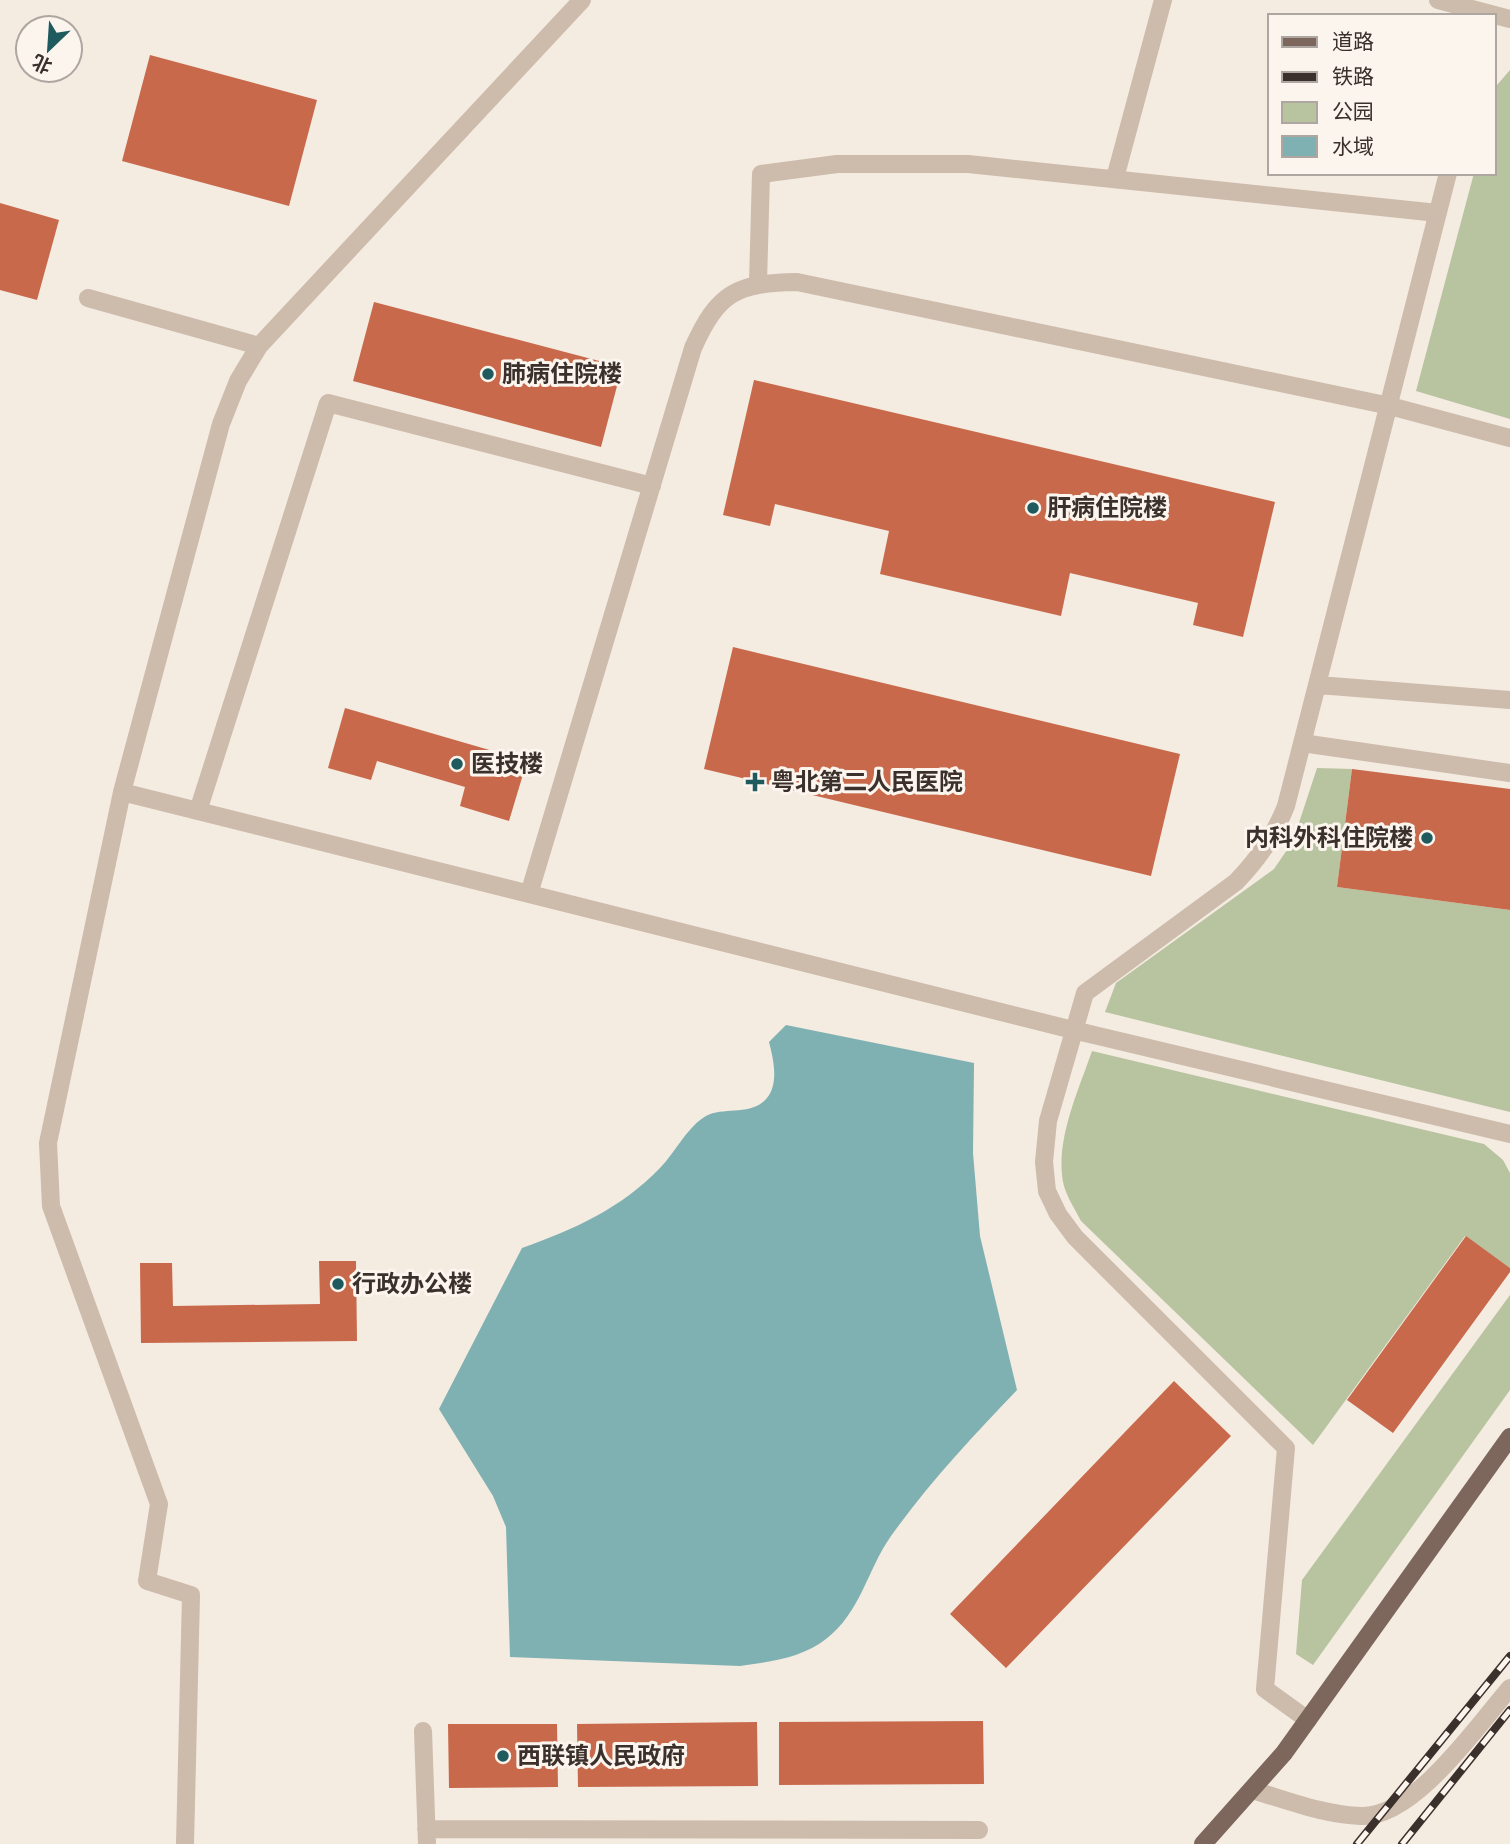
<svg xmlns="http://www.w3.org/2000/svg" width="1510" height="1844" font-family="Arial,'Noto Sans SC',sans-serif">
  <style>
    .green { fill: #b8c4a0 }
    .water { fill: #7fb0b2 }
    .building { fill: #c8694b }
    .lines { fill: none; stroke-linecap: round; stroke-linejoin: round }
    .minor { stroke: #cdbbac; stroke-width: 18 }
    .major { stroke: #7d675c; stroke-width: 18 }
    .rail-casing { stroke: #3b302b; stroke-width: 8 }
    .rail { stroke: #fbf5ee; stroke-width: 5; stroke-dasharray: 16; stroke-linecap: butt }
    .poi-dot { fill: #1f5a5e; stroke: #fbf5ee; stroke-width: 2.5 }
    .labels { text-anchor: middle; stroke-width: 6; stroke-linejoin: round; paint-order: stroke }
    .poi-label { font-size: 24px; font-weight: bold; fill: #3b302b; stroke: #fbf5ee; text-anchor: start }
  </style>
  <rect width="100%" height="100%" fill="#f4ebe1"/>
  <path class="green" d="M1510 70V419L1416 391 1474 173H1494V96L1497 85Z
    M1317 768 1352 769 1337 887 1510 910V1112L1105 1012 1116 983 1274 869 1293 841Z
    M1092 1051 1484 1144 1503 1160 1510 1173V1268L1465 1236 1313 1445 1081 1221C1074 1207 1063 1192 1062 1175 1058 1134 1079 1089 1092 1051Z
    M1510 1295V1390L1313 1665 1296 1654 1302 1580Z"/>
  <path class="water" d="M786 1025 974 1063 973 1153 980 1236 1017 1390C972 1437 929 1483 891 1536 867 1570 861 1612 826 1639 802 1658 769 1662 740 1666L510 1657 506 1527 493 1496 439 1409 522 1248C575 1229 620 1209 660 1168 675 1153 687 1127 706 1116 723 1107 747 1115 763 1102 780 1088 774 1061 769 1042Z"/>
  <path class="building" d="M150 55 317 100 289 206 122 161Z
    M0 203 59 220 37 300 0 290Z
    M374 302 622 367 601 447 353 381Z
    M754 380 1275 502 1243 637 1193 625 1198 603 1070 573 1061 616 880 574 889 531 775 504 770 526 723 515Z
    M733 647 1180 754 1151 876 704 769Z
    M345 708 527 761 509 821 460 806 465 787 377 761 371 780 328 768Z
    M1352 769 1510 789V910L1337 887Z
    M1466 1236 1510 1268V1272L1393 1433 1347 1400Z
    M319 1261H356L357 1341 141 1343 140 1263H172L173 1306 320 1304Z
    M1174 1381 1231 1436 1006 1668 950 1614Z
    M983 1721 984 1784 779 1785V1722Z
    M757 1722 758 1786 578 1787 577 1724Z
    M448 1724H557L558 1787 449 1788Z"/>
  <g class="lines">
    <path class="minor" d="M1438 0 1510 19
      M1115 178 1163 0
      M758 283 761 174 837 164H968L1438 213
      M88 298 259 346
      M1318 685 1510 700
      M1302 743 1510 773
      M122 792 1073 1030 1510 1134
      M198 811 328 403 652 486
      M529 894 693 348C718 292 737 283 797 282L1390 406 1510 438
      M1308 1720 1265 1689 1286 1448 1075 1237 1058 1214 1047 1191 1044 1162 1048 1121 1085 993 1236 882C1259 858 1274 836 1286 806L1448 173
      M423 1731 427 1844
      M1252 1790C1287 1800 1324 1815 1361 1816 1414 1818 1477 1726 1510 1688
      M426 1829 979 1830
      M185 1844 191 1595 147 1581 159 1504 51 1206 48 1143 122 792 221 424 238 381 259 346 582 0"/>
    <path class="major" d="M1203 1844 1284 1753 1510 1437"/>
    <defs>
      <path id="rail" d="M1357 1844 1510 1656
        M1402 1844 1510 1710"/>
    </defs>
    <use href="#rail" class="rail-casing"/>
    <use href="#rail" class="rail"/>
  </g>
  <g class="poi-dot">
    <circle cx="488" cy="374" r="7"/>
    <circle cx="1033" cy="508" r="7"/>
    <circle cx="457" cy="764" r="7"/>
    <path d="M751.5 771.5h7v7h7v7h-7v7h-7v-7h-7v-7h7z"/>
    <circle cx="1427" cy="838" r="7"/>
    <circle cx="338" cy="1284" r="7"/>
    <circle cx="503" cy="1756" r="7"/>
  </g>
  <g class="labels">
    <g class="poi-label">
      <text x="502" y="382">肺病住院楼</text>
      <text x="1047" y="516">肝病住院楼</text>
      <text x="471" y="772">医技楼</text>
      <text x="771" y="790">粤北第二人民医院</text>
      <text x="1413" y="846" text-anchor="end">内科外科住院楼</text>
      <text x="352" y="1292">行政办公楼</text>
      <text x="517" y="1764">西联镇人民政府</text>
    </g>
  </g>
  <rect x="1268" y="14" width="228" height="161" fill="#fbf5ee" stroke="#aea6a0" stroke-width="2"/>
  <rect x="1282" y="37" width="35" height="10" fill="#7d675c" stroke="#aea6a0" stroke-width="2"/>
  <text x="1332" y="49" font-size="21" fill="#3b302b">道路</text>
  <rect x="1282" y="72" width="35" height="10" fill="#3b302b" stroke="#aea6a0" stroke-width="2"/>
  <text x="1332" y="84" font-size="21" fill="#3b302b">铁路</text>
  <rect x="1282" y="102" width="35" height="21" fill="#b8c4a0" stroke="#aea6a0" stroke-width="2"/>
  <text x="1332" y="119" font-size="21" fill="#3b302b">公园</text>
  <rect x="1282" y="136" width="35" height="21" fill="#7fb0b2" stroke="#aea6a0" stroke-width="2"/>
  <text x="1332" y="154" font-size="21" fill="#3b302b">水域</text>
  <g transform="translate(49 49) rotate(205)"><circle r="33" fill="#fbf5ee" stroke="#aea6a0" stroke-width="2"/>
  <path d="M0-5L12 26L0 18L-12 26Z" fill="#1f5a5e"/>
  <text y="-10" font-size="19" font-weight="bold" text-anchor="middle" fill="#3b302b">北</text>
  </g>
</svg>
